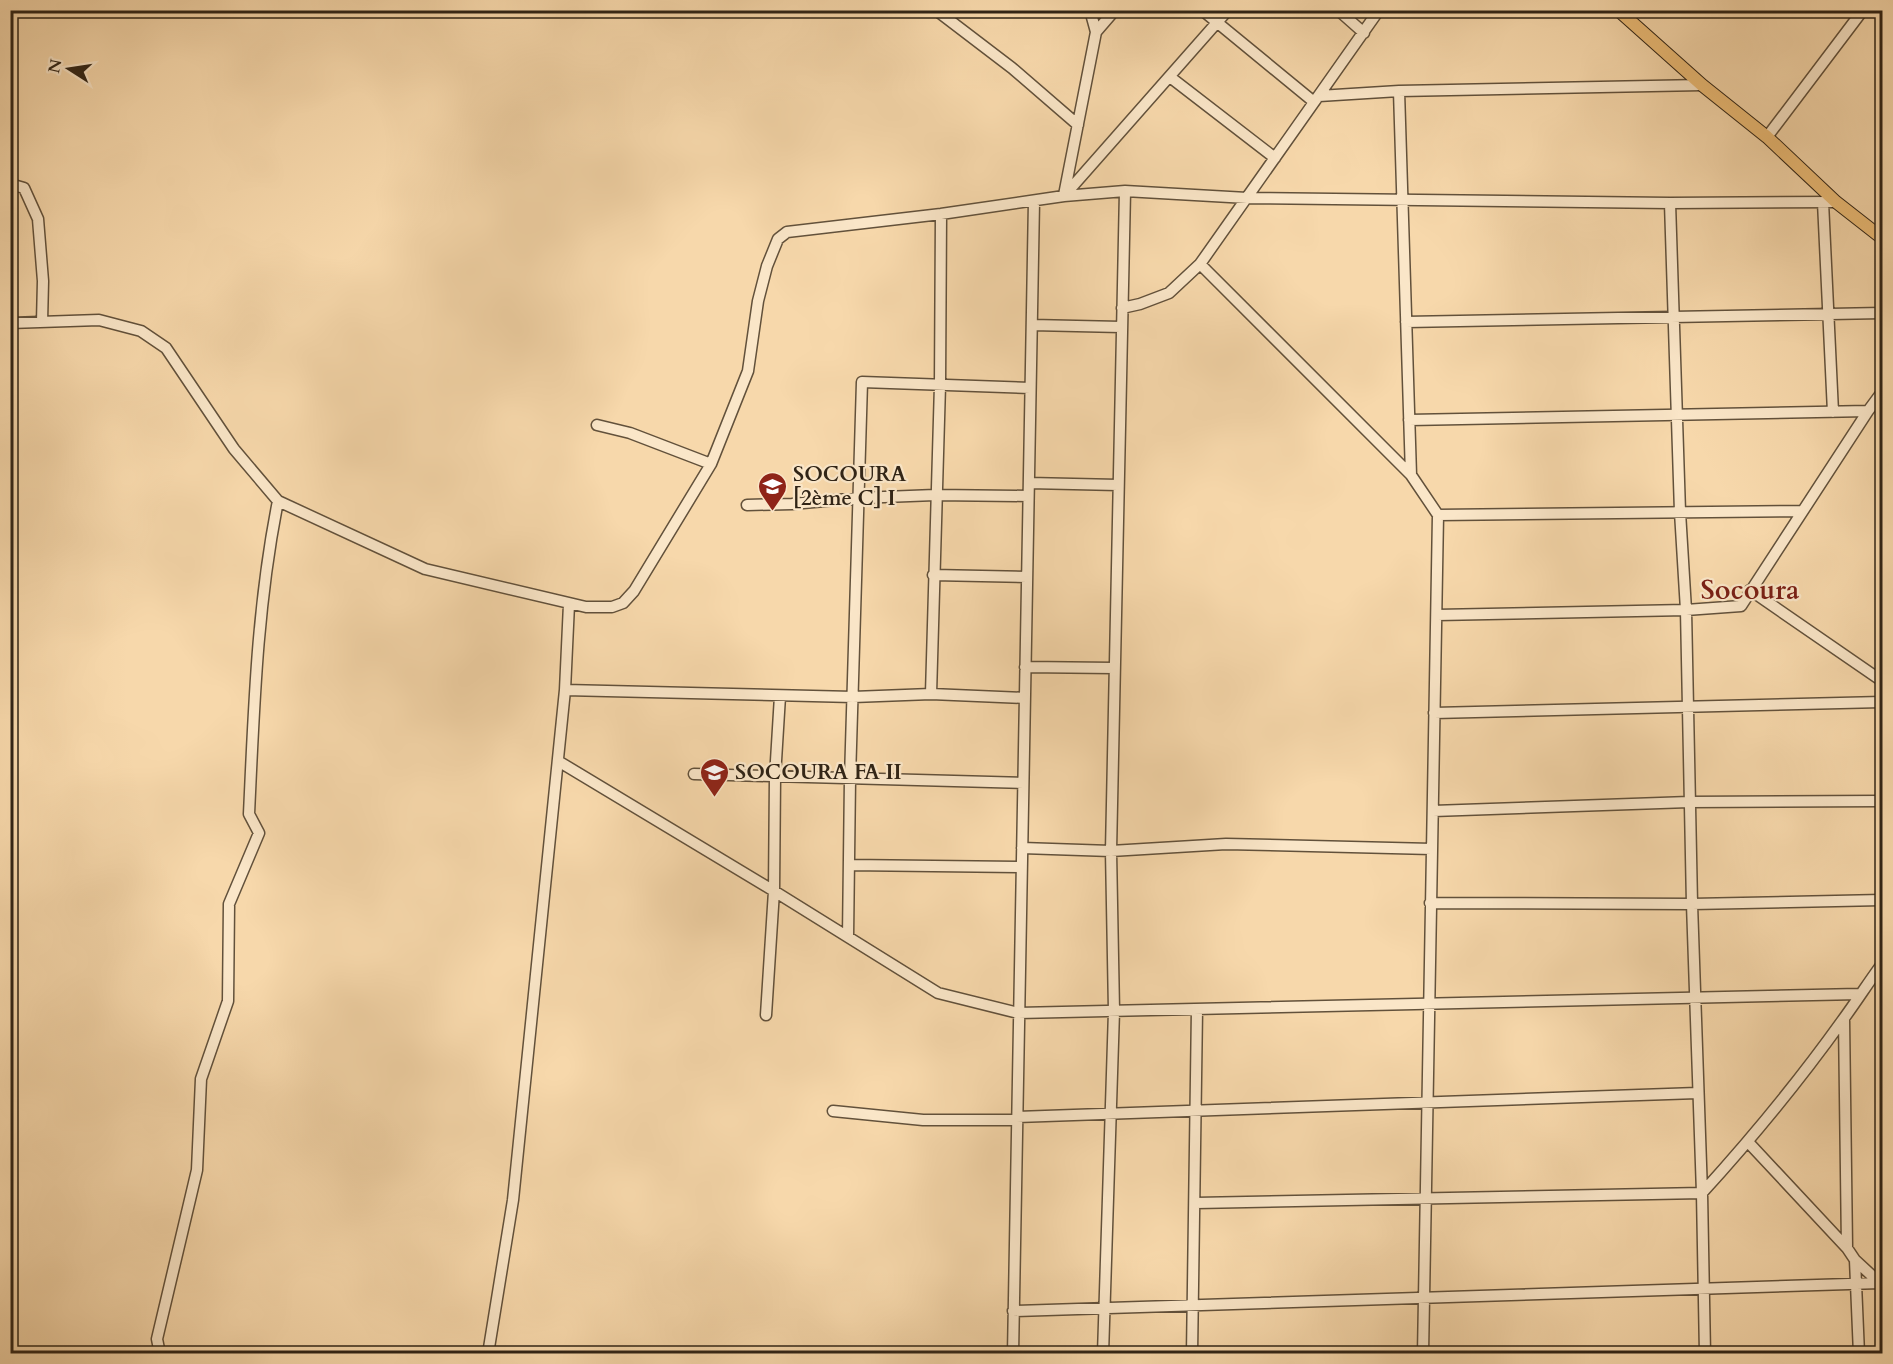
<svg xmlns="http://www.w3.org/2000/svg" width="1893" height="1364" font-family="Cardo,serif">
  <style>
    .lines { fill: none; stroke-linecap: round; stroke-linejoin: round }
    .minor-casing { stroke: #62513b; stroke-width: 13 }
    .major-casing { stroke: #302416; stroke-width: 14 }
    .minor { stroke: #fae6c8; stroke-width: 10 }
    .major { stroke: #ecbc76; stroke-width: 12 }
    .labels { text-anchor: middle; stroke-width: 4.5; stroke-linejoin: round; paint-order: stroke }
    .poi-label { font-size: 21px; font-weight: bold; fill: #302416; stroke: #fae6c8; text-anchor: start }
    .district-label { font-size: 27px; font-weight: bold; fill: #7a1f14; stroke: #fae6c8 }
  </style>
  <rect width="100%" height="100%" fill="#f7d8ab"/>
  <filter id="stains"><feTurbulence type="fractalNoise" baseFrequency=".00333" numOctaves="4"/><feColorMatrix values="0 0 0 0 .2 0 0 0 0 .09 0 0 0 0 .02 0 0 0 .5 -.17"/></filter>
  <radialGradient id="worn" r=".72"><stop offset=".6" stop-color="#630" stop-opacity="0"/><stop offset="1" stop-color="#630" stop-opacity=".3"/></radialGradient>
  <g class="lines">
    <defs>
      <path id="minor" d="M936 10 1012 68 1078 125
        M1202 10 1314 102
        M1338 10 1364 33
        M1096 32 1115 10
        M1170 77 1275 158
        M1399 91 1411 475
        M1319 96 1399 91 1702 85
        M1767 137 1863 10
        M10 184 24 188 38 219 43 281 42 322
        M1064 195 1096 32 1090 10
        M1064 196 1228 10
        M1823 202 1833 412
        M1670 203 1680 512 1686 610 1692 904 1702 1193 1705 1354
        M1200 264 1411 475 1438 515 1423 1354
        M1122 308 1140 304 1169 293 1200 264 1379 10
        M1406 322 1882 313
        M10 323 99 320 141 331 166 348 234 449 278 501 425 569 586 607H612L623 603 634 591 711 464 748 371 758 301 767 266 778 239 787 232 941 214 1064 196 1125 191 1247 198 1670 203 1836 202
        M1032 325 1121 327
        M1409 420 1868 411
        M597 425 630 433 711 464
        M1029 483 1118 485
        M747 505 792 504 859 498 935 495 1028 496
        M1438 515 1802 511
        M933 575 1027 577
        M1750 590 1882 681
        M1437 615 1686 610 1741 606 1868 411 1882 392
        M1025 667 1114 668
        M565 690 853 697 931 694 1025 698
        M931 694 940 385 941 214
        M1434 713 1882 702
        M558 761 774 891 938 993 1018 1013 1859 994
        M694 774 1023 783
        M1433 811 1689 802 1882 801
        M1022 848 1111 851 1226 844 1432 849
        M849 865 1021 867
        M1430 903 1692 904 1882 900
        M848 937 850 779 862 382 1030 388
        M766 1015 774 891 775 777 780 696
        M1844 1019 1847 1248
        M833 1111 923 1120H1017
        M1017 1117 1697 1093
        M1748 1142 1847 1248 1855 1260 1882 1285
        M1196 1203 1702 1193C1752 1138 1799 1081 1842 1021 1856 1002 1868 983 1882 964
        M1855 1260 1859 1354
        M1013 1311 1880 1283
        M160 1354 157 1339 197 1170 201 1079 228 1001 229 904 259 833 249 814C254 707 257 606 278 501
        M488 1354 513 1200 565 690 569 604
        M1013 1354 1034 201
        M1103 1354 1114 1011 1111 851 1125 191
        M1192 1354 1197 1009"/>
      <path id="major" d="M1618 10 1702 85 1767 137 1836 202 1882 238"/>
    </defs>
    <use href="#minor" class="minor-casing"/>
    <use href="#major" class="major-casing"/>
    <use href="#minor" class="minor"/>
    <use href="#major" class="major"/>
  </g>
  <defs>
    <symbol id="school-pin" viewBox="-11 -11 22 30"><path d="M0 17L-7.5 6A9.5 9.5 0 1 1 7.5 6Z" fill="#8f2418" stroke="#fae6c8"/><path d="M0-5L7-2L0 1L-7-2ZM-4 1L0 2.5L4 1V4Q0 6-4 4Z" fill="#fff"/></symbol>
  </defs>
  <g fill-rule="evenodd">
    <use href="#school-pin" x="756" y="470" width="33" height="45"/>
    <use href="#school-pin" x="698" y="756" width="33" height="45"/>
  </g>
  <g class="labels">
    <g class="poi-label">
      <text x="793" y="481">SOCOURA<tspan x="793" dy="24">[2ème C] I</tspan></text>
      <text x="735" y="779">SOCOURA FA II</text>
    </g>
    <g class="district-label">
      <text x="1750" y="599">Socoura</text>
    </g>
  </g>
  <rect width="1893" height="1364" fill="none" stroke="#f7d8ab" stroke-width="36"/>
  <rect x="12" y="12" width="1869" height="1340" fill="none" stroke="#302416" stroke-width="3"/>
  <rect x="18" y="18" width="1857" height="1328" fill="none" stroke="#302416" stroke-width="1.5"/>
  <g transform="translate(69 69) rotate(282)" stroke="#fae6c8" stroke-width="4.5" paint-order="stroke">
  <path d="M0-4.5L10 22L0 15L-10 22Z" fill="#302416"/>
  <text y="-9" font-size="16" font-weight="bold" text-anchor="middle" fill="#302416">N</text>
  </g>
  <rect width="100%" height="100%" filter="url(#stains)"/>
  <rect width="100%" height="100%" fill="url(#worn)"/>
</svg>
